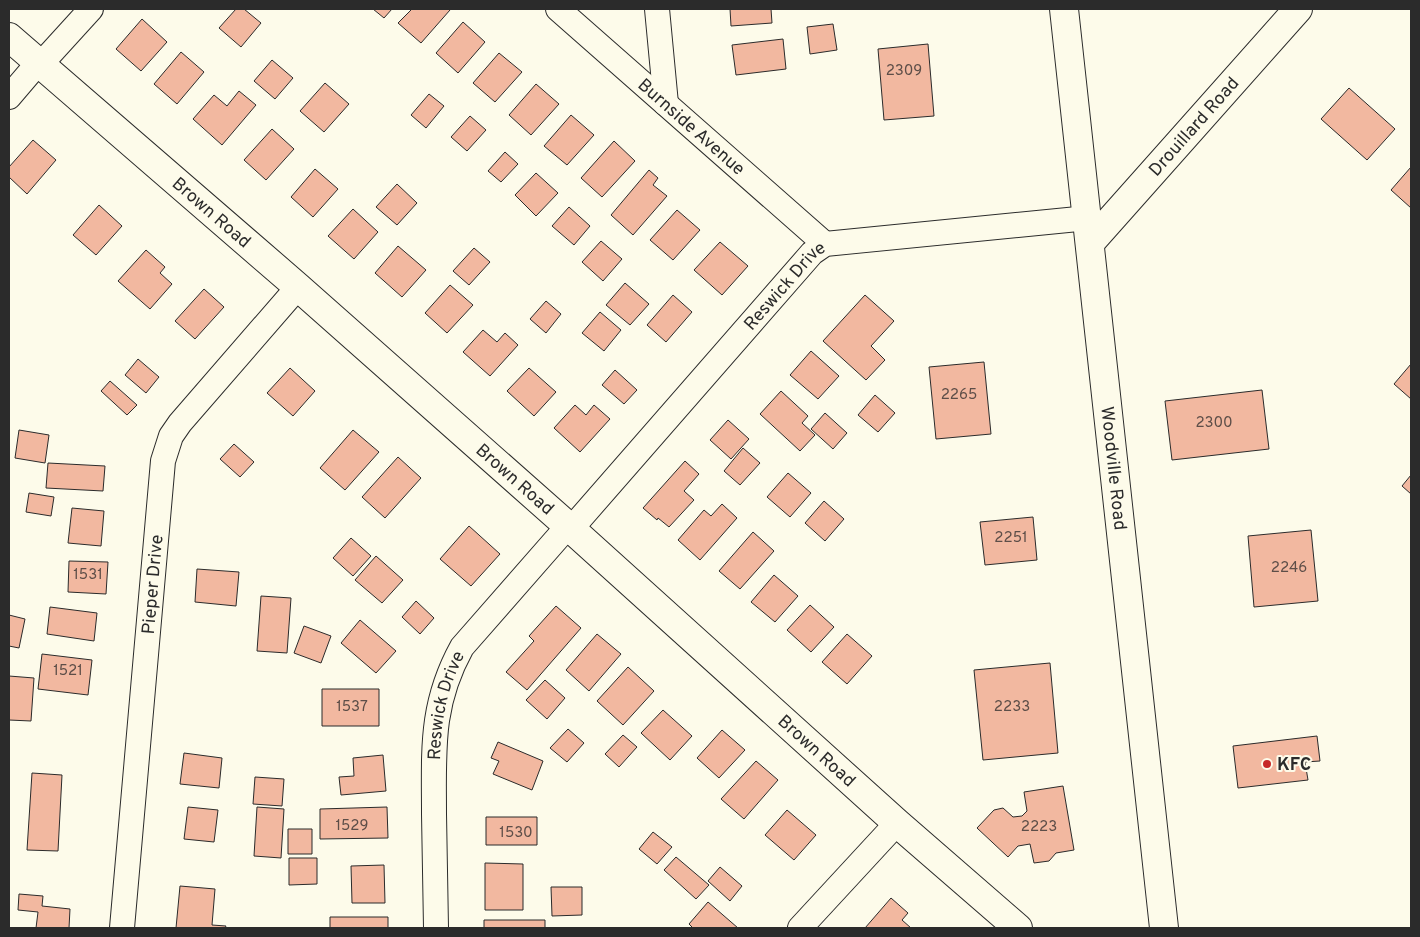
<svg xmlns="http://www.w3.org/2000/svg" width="1420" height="937" font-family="Overpass,sans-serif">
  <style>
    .building { fill: #f2b8a0; stroke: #2b2b2b }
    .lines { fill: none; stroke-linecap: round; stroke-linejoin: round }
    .minor-casing { stroke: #2b2b2b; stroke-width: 26 }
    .tertiary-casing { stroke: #2b2b2b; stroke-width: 30 }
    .primary-casing { stroke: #2b2b2b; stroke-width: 30 }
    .minor { stroke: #fdfbea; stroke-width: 24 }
    .tertiary { stroke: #fdfbea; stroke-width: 28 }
    .primary { stroke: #fdfbea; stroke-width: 28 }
    .poi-dot { fill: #c62828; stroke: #fdfbea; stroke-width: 2 }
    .labels { text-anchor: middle; stroke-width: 4; stroke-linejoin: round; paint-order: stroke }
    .number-label { font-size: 15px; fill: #5d4e48 }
    .street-label { font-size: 18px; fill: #2b2b2b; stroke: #fdfbea }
    .poi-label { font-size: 18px; font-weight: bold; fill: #2b2b2b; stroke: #fdfbea; text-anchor: start }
  </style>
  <rect width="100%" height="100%" fill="#fdfbea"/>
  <path class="building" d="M236 9H244L261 23 241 47 219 28Z
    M373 9H392L384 18Z
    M412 9H448L450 10 421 43 398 23Z
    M730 9H771L772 23 731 26Z
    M142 19 167 42 141 71 116 49Z
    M463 22 485 42 458 73 436 53Z
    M833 24 837 50 810 54 807 27Z
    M783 39 786 69 736 75 732 45Z
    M928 44 934 116 884 120 878 49Z
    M181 52 204 72 177 104 154 84Z
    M499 53 522 72 495 102 473 83Z
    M272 60 293 78 275 99 254 81Z
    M325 83 349 104 324 132 300 111Z
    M536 84 559 104 531 135 509 115Z
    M1349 88 1395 129 1367 160 1321 119Z
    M239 91 256 105 222 145 193 119 214 95 227 106Z
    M429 94 444 106 426 128 411 115Z
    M571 115 594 135 567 165 544 146Z
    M470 116 486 130 467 151 451 137Z
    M272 129 294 149 266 180 244 160Z
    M33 140 56 160 27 194 9 177V167Z
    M614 141 635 161 602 197 581 178Z
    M505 152 518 164 501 182 488 171Z
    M1411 167V208L1391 190Z
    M315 169 338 189 313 217 291 197Z
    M649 170 658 178 653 185 667 196 633 235 611 215Z
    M536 173 558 193 536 216 515 195Z
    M397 184 417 203 397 225 376 207Z
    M99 205 122 226 96 255 73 235Z
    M569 207 590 226 574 245 552 226Z
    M353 209 378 232 354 259 328 236Z
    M677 210 700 230 673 260 650 240Z
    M601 241 622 259 603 281 582 262Z
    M720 242 748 266 722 295 694 270Z
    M398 246 426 270 402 297 375 273Z
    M474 248 490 262 469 285 453 271Z
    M146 250 165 267 160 273 172 284 150 309 118 281Z
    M625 283 649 304 630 325 606 305Z
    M450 285 473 305 447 333 425 313Z
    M204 289 224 307 195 339 175 321Z
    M673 295 692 312 666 342 647 325Z
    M865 295 894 321 871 346 885 360 866 380 823 341Z
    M546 301 561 314 546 333 530 319Z
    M600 312 621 330 604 351 582 333Z
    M483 330 497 342 505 333 518 345 490 376 463 352Z
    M811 351 839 376 818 399 790 375Z
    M138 359 159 377 146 393 125 375Z
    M984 362 991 434 936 439 929 367Z
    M1411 364V399L1394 384Z
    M290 368 315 391 293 416 267 393Z
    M529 368 556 392 534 416 507 391Z
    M615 370 637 390 624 404 602 385Z
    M110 381 137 405 127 415 101 391Z
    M1262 390 1269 449 1172 460 1165 401Z
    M781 391 808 416 802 423 815 435 800 451 760 414Z
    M875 395 895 413 878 432 858 415Z
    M575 405 586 415 594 405 610 419 580 452 554 428Z
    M825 413 847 433 833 449 811 429Z
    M728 420 749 439 731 459 710 440Z
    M19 430 49 435 45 463 15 458Z
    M353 430 379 452 345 490 320 468Z
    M234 444 254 462 240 477 220 459Z
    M743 448 760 463 740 485 724 471Z
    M398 457 421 478 385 518 362 497Z
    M685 461 699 474 684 491 694 500 669 527 658 518 657 520 643 508Z
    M48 463 105 466 103 491 46 488Z
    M788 473 811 493 790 517 767 497Z
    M1411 475V494L1402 486Z
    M29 493 54 497 51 516 26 512Z
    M824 501 844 519 825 541 805 523Z
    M722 504 737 518 700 560 678 540 704 510 711 516Z
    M72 508 104 511 101 546 68 543Z
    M1033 517 1037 560 985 565 980 522Z
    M469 526 500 554 471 586 440 559Z
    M1311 530 1318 601 1254 607 1248 536Z
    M753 532 774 551 740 589 719 571Z
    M351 538 371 556 353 576 333 558Z
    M376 556 403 580 382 603 355 580Z
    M69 561 108 562 106 594 68 592Z
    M197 569 239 572 236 606 195 602Z
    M774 575 798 596 775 622 751 602Z
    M261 596 291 598 287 653 257 651Z
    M416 601 434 618 420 634 402 617Z
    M810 605 834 627 811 652 787 630Z
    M556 606 581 628 527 690 506 672 534 641 529 636Z
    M50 607 97 613 94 641 47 634Z
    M9 615 25 619 19 648 9 646Z
    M360 620 396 651 376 673 341 643Z
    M304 626 331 636 321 663 294 653Z
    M597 634 621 654 589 691 566 670Z
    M847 634 872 656 847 684 822 662Z
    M42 654 92 660 88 695 38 689Z
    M1050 663 1058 753 983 760 974 670Z
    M628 667 654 691 623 725 597 701Z
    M9 676 34 678 31 721 9 720Z
    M545 680 565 698 547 719 526 700Z
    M322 689H379V726H322Z
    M663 710 692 736 670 760 641 733Z
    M568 729 584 743 567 762 550 748Z
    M722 730 745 750 719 778 697 758Z
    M623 735 637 747 619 767 605 754Z
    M1317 736 1320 761 1305 762 1308 780 1238 788 1233 746Z
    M498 742 543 761 532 790 493 774 499 761 491 758Z
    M184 753 222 758 219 788 180 784Z
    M383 755 386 791 341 795 339 777 354 776 353 758Z
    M756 761 778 780 744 819 721 799Z
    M32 773 62 775 58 851 27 850Z
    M255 777 284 779 282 806 253 804Z
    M1063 786 1074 850 1056 853 1049 861 1034 863 1030 844 1018 846 1008 857 977 828 994 810 1003 808 1013 817 1022 816 1027 811 1024 792Z
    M188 807 218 810 214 842 184 839Z
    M257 807 284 809 281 858 254 856Z
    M387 807 388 838 320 839V809Z
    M787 810 816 835 794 860 765 835Z
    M486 817H537V845H486Z
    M288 829H312V854H288Z
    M653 832 672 847 657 864 639 849Z
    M676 857 709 885 696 899 664 870Z
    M289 858H317V884L289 885Z
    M485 863 523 864V910H485Z
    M384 865 385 903H352L351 866Z
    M720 867 742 886 730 901 708 881Z
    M180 886 215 889 212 925 226 926 225 928H176Z
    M551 887H582V915L552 916Z
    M19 894 43 896 42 906 70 909 69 928H36L38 912 18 910Z
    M891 898 908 913 902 920 911 928H865Z
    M708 902 738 928H693L689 924Z
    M330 917H388V928H330Z
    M484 920H545V928H484Z"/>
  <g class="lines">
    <defs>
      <g id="minor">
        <path id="s1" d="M558 9 825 244"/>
        <path d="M657 9 666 104"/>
        <path d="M40 65 91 9"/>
        <path d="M9 97 38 63"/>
        <path id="s2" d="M571 529 812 253 825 244 1088 218"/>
        <path id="s3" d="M122 928 163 461 171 436 180 423 298 287"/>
        <path id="s4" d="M436 928C435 890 435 852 434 814 434 750 430 705 462 647L568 526"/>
        <path d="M800 928 897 823"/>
      </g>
      <g id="tertiary">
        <path id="s5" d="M9 37 298 287 568 526 897 823 1018 928"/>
        <path id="s6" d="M1090 243 1298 9"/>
      </g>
      <g id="primary">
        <path id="s7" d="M1064 9 1164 928"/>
      </g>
    </defs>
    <use href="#minor" class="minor-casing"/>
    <use href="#tertiary" class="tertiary-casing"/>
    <use href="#primary" class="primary-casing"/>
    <use href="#minor" class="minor"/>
    <use href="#tertiary" class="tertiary"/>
    <use href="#primary" class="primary"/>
  </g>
  <circle class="poi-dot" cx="1267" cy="764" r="5"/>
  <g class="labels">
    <g class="number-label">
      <text x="904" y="75">2309</text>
      <text x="959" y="399">2265</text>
      <text x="1214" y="427">2300</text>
      <text x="1011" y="542">2251</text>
      <text x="1289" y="572">2246</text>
      <text x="88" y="579">1531</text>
      <text x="68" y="675">1521</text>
      <text x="352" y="711">1537</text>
      <text x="1012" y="711">2233</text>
      <text x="352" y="830">1529</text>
      <text x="1039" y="831">2223</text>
      <text x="516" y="837">1530</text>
    </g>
    <g class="street-label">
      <text dy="6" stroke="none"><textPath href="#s1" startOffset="178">Burnside Avenue</textPath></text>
      <text dy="6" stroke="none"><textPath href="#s6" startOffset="156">Drouillard Road</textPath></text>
      <text dy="6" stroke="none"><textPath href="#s5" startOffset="268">Brown Road</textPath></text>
      <text dy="6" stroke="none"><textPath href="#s2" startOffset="324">Reswick Drive</textPath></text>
      <text dy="6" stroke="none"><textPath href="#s7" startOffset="462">Woodville Road</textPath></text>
      <text dy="6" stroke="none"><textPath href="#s5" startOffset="672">Brown Road</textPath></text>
      <text dy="6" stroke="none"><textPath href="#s3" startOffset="345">Pieper Drive</textPath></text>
      <text dy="6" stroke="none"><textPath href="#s4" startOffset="224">Reswick Drive</textPath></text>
      <text dy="6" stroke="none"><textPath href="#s5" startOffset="1078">Brown Road</textPath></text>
    </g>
    <g class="poi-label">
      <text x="1277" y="770">KFC</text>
    </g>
  </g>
  <rect width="1420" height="937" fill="none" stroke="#2b2b2b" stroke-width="20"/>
</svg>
